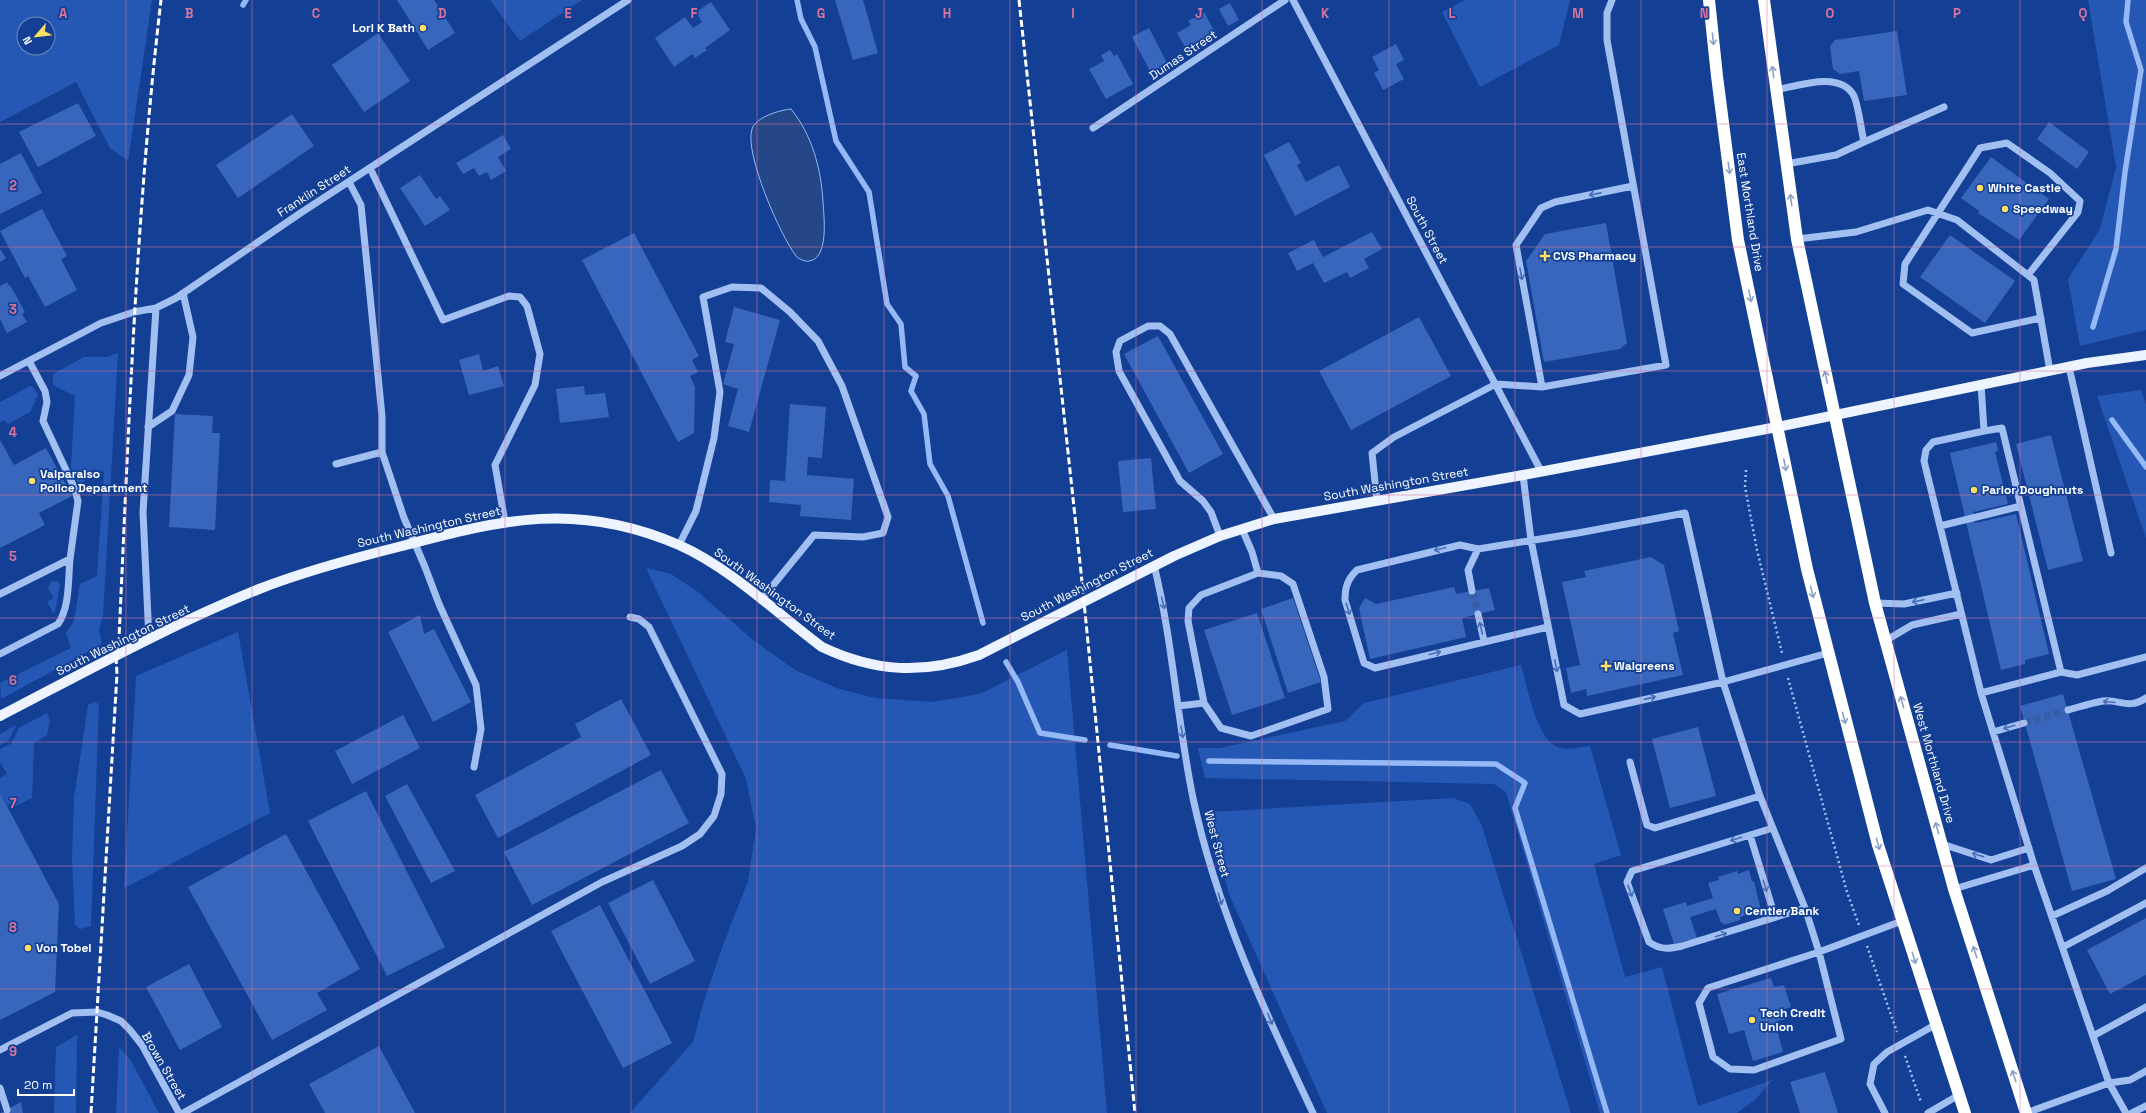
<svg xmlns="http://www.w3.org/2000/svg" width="2146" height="1113" font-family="'Space Grotesk',sans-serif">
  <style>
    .green { fill: #2558b4; fill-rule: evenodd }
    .water { fill: #254787; stroke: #94b9f6 }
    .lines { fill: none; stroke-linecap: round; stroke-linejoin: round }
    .stream { stroke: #94b9f6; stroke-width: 5.5 }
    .building { fill: #3766bc }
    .minor-tunnel { stroke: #365da5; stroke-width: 7; stroke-dasharray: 7 3.5; stroke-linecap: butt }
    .path { stroke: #a2bff2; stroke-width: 2.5; stroke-dasharray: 2 3; stroke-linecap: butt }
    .minor { stroke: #a2bff2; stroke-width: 7 }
    .major { stroke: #edf3ff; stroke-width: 10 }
    .highway { stroke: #fff; stroke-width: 12 }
    .rail { stroke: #fff; stroke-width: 3; stroke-dasharray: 7 3; stroke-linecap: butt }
    .oneway { stroke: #89a0ca }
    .oneway2 { stroke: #456cb6 }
    .grid { fill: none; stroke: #da749d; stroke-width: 1; stroke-opacity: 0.55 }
    .poi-dot { fill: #ffe063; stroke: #134095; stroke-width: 1.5 }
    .labels { text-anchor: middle; stroke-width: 3.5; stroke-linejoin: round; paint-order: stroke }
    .poi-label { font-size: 12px; font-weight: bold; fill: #fff; stroke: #134095; text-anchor: start }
    .street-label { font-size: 12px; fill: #fff; stroke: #134095 }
    .grid-label { font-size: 13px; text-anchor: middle; font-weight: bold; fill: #da749d; stroke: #134095; stroke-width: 3.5; stroke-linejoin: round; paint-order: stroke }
  </style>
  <rect width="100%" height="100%" fill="#134095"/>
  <path class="green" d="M0 0H152L128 161 110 148 76 82 0 122ZM24 24H48V48H24Z
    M490 0H582L520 41Z
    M1465 0H1570L1559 45 1480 87 1442 12Z
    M2088 0H2146V330L2080 346 2068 279 2100 229 2116 167Z
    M118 353 103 616 99 630 102 644 1 699 0 683 71 648 66 633 74 621 80 584 97 576 104 472 93 469 84 482 79 485 71 467 75 396 53 385V374L84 357H107Z
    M30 386 34 388 38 395 30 412 8 424 5 420 0 422V402Z
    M2141 390 2146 405V538L2097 396Z
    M646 568 671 574 698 592 753 640 795 670 839 689 875 698 933 702 980 694 1067 650 1107 1113H630L693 1042 703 1004 723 945 748 881 756 829 746 779Z
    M53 581 58 582 60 585 55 612 53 613 47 602 54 598 48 588 50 583Z
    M238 632 270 813 124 888 136 676Z
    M1521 665C1527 685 1537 745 1561 748 1570 750 1581 747 1590 746L1621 855 1594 864 1625 977 1662 967 1698 1106 1772 1080 1756 1099 1737 1113H1600L1506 792 1494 784 1205 778 1198 748H1220L1345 721 1364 703Z
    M94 702 99 704 91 926 80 929 75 924 72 859 74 798 88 705Z
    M47 713 50 721 47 735 34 743 32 798 13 807 11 803 7 805 0 793V778L7 774 0 762V749L11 744 19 728Z
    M16 725 9 740 0 745V734Z
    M1453 798 1470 804 1482 826 1571 1113H1327L1229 894 1209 812Z
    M77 1035 76 1113H54L56 1047Z
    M119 1047 131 1061 159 1113H116Z"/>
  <path class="water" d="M791 109C812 135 821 168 823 202 824 217 829 259 809 261 805 262 799 259 796 256 780 235 744 153 752 129 756 117 780 110 791 109Z"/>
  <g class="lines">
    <path class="stream" d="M797 0 801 19 815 47 836 141 869 192 887 304 901 324 905 367 916 376 911 391 924 414 930 464 948 496 983 623
      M243 5 246 0
      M2093 327 2116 249 2125 172 2141 70 2126 22 2128 0
      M2112 420 2146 467
      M1006 662 1018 682 1040 733 1085 740
      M1110 745 1177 756
      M1209 761 1496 764 1525 783 1515 808 1607 1113"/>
  </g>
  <path class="building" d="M397 0H434L455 33 428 50Z
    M835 0H863L878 53 853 60Z
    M711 2 730 30 705 48 707 50 695 58 692 54 674 67 655 38 685 17 693 28 702 22 696 12Z
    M1230 3 1239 20 1228 26 1219 9Z
    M1204 12 1218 38 1189 54 1177 33 1191 25 1188 21Z
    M1149 28 1168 65 1151 73 1132 37Z
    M1897 31 1907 95 1864 101 1859 71 1840 74 1833 69 1830 46 1835 40Z
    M378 33 410 81 364 112 332 65Z
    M1396 44 1404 60 1396 64 1404 79 1383 90 1374 73 1379 70 1372 57Z
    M1110 50 1114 56 1117 54 1133 84 1106 99 1089 69 1104 61 1101 55Z
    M78 103 96 136 38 167 19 132Z
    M292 114 314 146 238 198 216 165Z
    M2049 122 2089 152 2077 169 2037 139Z
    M503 135 511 149 498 157 506 171 491 180 487 172 479 176 474 168 463 174 456 163Z
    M1289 142 1301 163 1297 165 1306 182 1339 165 1350 187 1295 216 1264 155Z
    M21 153 42 193 0 214V164Z
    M1991 157 2049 199 2019 240 1978 213 1979 211 1961 198Z
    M420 175 436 199 440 196 450 210 425 226 400 188Z
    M42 209 67 256 61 259 77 290 45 307 28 276 25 278 0 231Z
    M1606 223 1627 343 1620 349 1544 362 1526 261 1545 234Z
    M1372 232 1382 249 1364 259 1369 268 1350 278 1347 272 1324 283 1313 263 1297 271 1288 253 1314 240 1323 257Z
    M634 233 699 356 692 360 698 372 690 376 695 387 694 433 678 442 582 260Z
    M1950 235 2015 281 1985 323 1920 277Z
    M0 249 6 258 0 262Z
    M7 282 9 286 10 285 25 312 22 314 27 322 7 333 0 319V286Z
    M734 307 780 320 749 432 728 426 738 389 723 384 734 344 725 342Z
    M1419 317 1451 376 1351 430 1319 371Z
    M1158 336 1223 454 1189 473 1124 354Z
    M479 354 483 371 498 366 504 386 469 395 459 360Z
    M584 386 585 395 605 393 609 417 560 423 556 389Z
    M790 404 826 407 822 458 808 457 807 475 854 479 851 520 800 516 801 505 769 502 770 480 785 481Z
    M175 414 213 416 212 433H220L215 530 169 527Z
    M2051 435 2083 561 2048 570 2016 444Z
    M0 440 14 465 46 448 72 496 39 513 45 525 0 548Z
    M1996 442 1998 451 1995 452 2008 504 1973 512 1974 515 1965 517 1950 453Z
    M1151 458 1156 509 1123 512 1118 461Z
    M2016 514 2049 654 2025 660V664L2001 670 1966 522 1974 521 1975 523Z
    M1651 557 1664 565 1679 631 1673 633 1683 675 1587 696 1586 689 1571 693 1566 668 1580 665 1562 582 1586 577 1584 571Z
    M1454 587 1456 594 1489 588 1495 610 1462 618 1466 637 1370 659 1359 608 1365 598 1376 604Z
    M1293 598 1321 682 1288 693 1261 609Z
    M1257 613 1285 698 1232 715 1204 630Z
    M420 615 424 634 434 629 471 702 433 722 388 632Z
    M2063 694 2116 879 2072 891 2020 706Z
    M621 699 651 755 498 838 475 795 581 737 575 724Z
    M403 715 420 748 352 784 335 751Z
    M1698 727 1716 796 1670 808 1652 739Z
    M661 770 689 823 532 905 504 852Z
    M407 784 455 871 431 883 385 796Z
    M366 791 445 947 387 976 308 821Z
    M0 793 59 904 55 992 0 1020Z
    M286 834 360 969 317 993 327 1010 272 1040 188 887Z
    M1749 870 1752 882 1754 881 1761 911 1740 917V920L1724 925 1723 923H1721L1716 909 1690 917 1697 938 1674 944 1663 909 1686 902 1687 906 1713 898 1708 883 1719 880 1718 877 1737 871 1738 874Z
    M653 880 695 961 650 984 608 903Z
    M600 905 672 1043 623 1068 551 931Z
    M2146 918V975L2110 994 2087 950Z
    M189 964 222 1027 180 1050 146 987Z
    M1771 978 1774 987 1784 985 1791 1007 1782 1010 1785 1019 1775 1022 1783 1052 1753 1061 1744 1030 1729 1034 1717 994Z
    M379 1046 415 1113H325L309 1084Z
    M1825 1072 1838 1113H1800L1790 1082Z
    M21 1102 23 1113H1Z"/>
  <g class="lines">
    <path class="minor-tunnel" d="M1472 591 1478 614
      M2024 723 2068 710"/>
    <path class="path" d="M1746 470 1745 487 1757 550 1782 653
      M1788 678 1847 892 1859 925
      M1867 946 1897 1032
      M1905 1056 1921 1102"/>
    <path class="minor" d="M1293 0 1541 471
      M1776 90C1798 86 1840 70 1854 96 1859 108 1861 130 1864 142L1836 155 1786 164
      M1093 128 1285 0
      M1864 142 1944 107
      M370 168 443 320 509 296 520 297 527 306 540 354 535 385 495 465 505 522
      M349 182 361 205 382 416V452L404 518 425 567 439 604 476 685 481 729 474 767
      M1797 239 1856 232 1928 210 1957 220 2034 280 2050 371
      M2028 275 2078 212 2080 201 2050 173 2007 143 1980 148 1905 264 1903 284 1972 333 2041 318
      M29 361 45 391 47 402 43 421 74 487 78 501 70 559
      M2069 367 2111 553
      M0 376 101 323 134 312 156 308 176 298 302 212 628 0
      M1981 384 1984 431 1933 442 1926 450 1924 461 1981 693 2034 865 2109 1083 2026 1113
      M1542 387 1516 245 1541 208 1555 202 1633 186
      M148 427 172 411 189 375 193 337 183 293
      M336 464 382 452
      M1523 475 1531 540 1564 705 1580 714 1723 682 1685 513 1578 533 1478 549 1460 545 1357 570C1348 579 1345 586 1345 600L1364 663 1375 668 1548 627
      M1377 501 1372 453 1394 437 1496 384 1542 387 1666 365 1607 40V13L1612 0
      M1940 526 2021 506
      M1220 536 1211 512 1203 501 1180 481 1119 371 1116 352 1120 341 1148 326H1160L1170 334 1274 519
      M679 545 696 511 714 438 720 392 703 297 732 287 761 288 790 312 818 341 842 386 888 517 883 533 863 537 814 535 761 600
      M1154 565C1173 642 1177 721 1193 798 1216 908 1265 1012 1313 1113
      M1472 591 1468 570 1478 549
      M0 594 70 559C68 579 70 607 58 624L0 654
      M1875 603 1904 604 1957 593
      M1478 614 1484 641
      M149 640 143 512 156 308
      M1885 641 1912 625 1961 614
      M1828 653 1723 682 1760 796 1805 908 1819 952 1902 921
      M2061 672 2077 675 2146 657
      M1981 693 2061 672 2002 428 1984 431
      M1204 703 1221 728 1251 736 1328 709 1324 677 1293 584 1281 576 1258 573
      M1178 706 1204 703 1188 621 1189 608 1201 595 1258 573 1252 552 1242 529
      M2068 710C2079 707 2091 703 2103 701 2120 699 2128 710 2146 698
      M1993 732 2024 723
      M1630 762 1647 825 1655 828 1760 796
      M1773 828 1632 871 1627 882 1649 942C1660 950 1669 949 1682 946L1805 908
      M1750 835 1775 917
      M1942 844 1991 860 2029 848
      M1954 889 2034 865
      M2052 916 2107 891 2146 868
      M2063 947 2146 903
      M1819 952 1841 1039 1754 1070 1730 1069 1713 1057 1699 1003 1708 988Z
      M2093 1036 2146 1007
      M0 1050 72 1013 97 1012 107 1015 121 1021 130 1030 142 1045 179 1113
      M0 1088 7 1110
      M183 1113 602 882 682 846 700 834 714 816 721 794 722 774 649 627 639 619 630 617
      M1885 1113 1870 1084 1874 1064 1887 1052 1935 1025
      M1928 1113 1959 1095
      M2126 1113 2109 1083 2130 1080 2146 1071
      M2132 1113 2146 1106"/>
    <path class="major" d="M0 716C85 672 170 625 259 589 305 571 354 558 402 546 503 519 578 501 679 545 729 567 778 614 822 647 875 672 923 675 979 655L1174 556 1220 536 1274 519 1523 475 1777 427 2087 363 2146 355"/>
    <path class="highway" d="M1709 0 1717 76 1738 240 1807 569 1878 845 1965 1113
      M1764 0 1797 239 1875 603 1954 889 2026 1113"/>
    <path class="rail" d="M1019 0 1081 572 1135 1113
      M91 1113 117 674 116 657 119 638C129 425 136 212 161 0"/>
  </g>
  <defs><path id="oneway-shaft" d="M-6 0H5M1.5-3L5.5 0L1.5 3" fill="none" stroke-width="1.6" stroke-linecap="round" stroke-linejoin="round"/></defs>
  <g class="oneway">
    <use href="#oneway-shaft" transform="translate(1713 39) rotate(84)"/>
    <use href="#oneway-shaft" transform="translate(1773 72) rotate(-97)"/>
    <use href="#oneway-shaft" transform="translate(1729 168) rotate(82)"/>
    <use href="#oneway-shaft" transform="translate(1791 200) rotate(-98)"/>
    <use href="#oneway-shaft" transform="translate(1750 296) rotate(78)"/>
    <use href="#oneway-shaft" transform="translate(1826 377) rotate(-102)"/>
    <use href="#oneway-shaft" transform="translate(1785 465) rotate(78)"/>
    <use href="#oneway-shaft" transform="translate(1812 592) rotate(76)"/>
    <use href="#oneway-shaft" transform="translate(1902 702) rotate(-106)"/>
    <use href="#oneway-shaft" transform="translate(1844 718) rotate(75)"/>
    <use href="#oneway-shaft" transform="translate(1937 828) rotate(-106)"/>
    <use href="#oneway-shaft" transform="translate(1878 844) rotate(74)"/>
    <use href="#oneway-shaft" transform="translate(1975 952) rotate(-108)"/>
    <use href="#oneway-shaft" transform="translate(1914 958) rotate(73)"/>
    <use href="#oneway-shaft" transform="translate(2014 1076) rotate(-108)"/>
  </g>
  <g class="oneway2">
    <use href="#oneway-shaft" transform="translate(1595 194) rotate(169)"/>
    <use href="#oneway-shaft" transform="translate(1521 274) rotate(80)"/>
    <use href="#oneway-shaft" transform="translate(1440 549) rotate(166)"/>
    <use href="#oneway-shaft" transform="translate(1918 601) rotate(168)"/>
    <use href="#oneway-shaft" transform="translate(1163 603) rotate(76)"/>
    <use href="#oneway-shaft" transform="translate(1348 609) rotate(73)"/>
    <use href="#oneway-shaft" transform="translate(1481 628) rotate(-104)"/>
    <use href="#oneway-shaft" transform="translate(1435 653) rotate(-14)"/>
    <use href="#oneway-shaft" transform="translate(1556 666) rotate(78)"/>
    <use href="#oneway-shaft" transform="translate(1650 698) rotate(-13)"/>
    <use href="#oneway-shaft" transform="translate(2109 702) rotate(-175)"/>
    <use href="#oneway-shaft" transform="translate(2009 727) rotate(163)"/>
    <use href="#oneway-shaft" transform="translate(1182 732) rotate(81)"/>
    <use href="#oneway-shaft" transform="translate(1736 839) rotate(163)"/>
    <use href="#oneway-shaft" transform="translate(1978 855) rotate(-162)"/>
    <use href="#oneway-shaft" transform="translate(1765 886) rotate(73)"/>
    <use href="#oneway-shaft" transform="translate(1630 891) rotate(70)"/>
    <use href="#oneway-shaft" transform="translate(1220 899) rotate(74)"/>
    <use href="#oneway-shaft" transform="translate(1721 935) rotate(-18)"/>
    <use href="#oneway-shaft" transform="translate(1270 1019) rotate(67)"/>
  </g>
  <path class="grid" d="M126 0V1113M252 0V1113M379 0V1113M505 0V1113M631 0V1113M757 0V1113M884 0V1113M1010 0V1113M1136 0V1113M1262 0V1113M1389 0V1113M1515 0V1113M1641 0V1113M1767 0V1113M1894 0V1113M2020 0V1113M0 124H2146M0 247H2146M0 371H2146M0 495H2146M0 618H2146M0 742H2146M0 866H2146M0 989H2146"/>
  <g class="poi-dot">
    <circle cx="423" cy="28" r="4"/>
    <circle cx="1980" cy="188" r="4"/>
    <circle cx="2005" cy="209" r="4"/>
    <path d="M1543 250h4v4h4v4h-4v4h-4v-4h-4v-4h4z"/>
    <circle cx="32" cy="481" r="4"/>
    <circle cx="1974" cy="490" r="4"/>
    <path d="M1604 660h4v4h4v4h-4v4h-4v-4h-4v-4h4z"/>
    <circle cx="1737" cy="911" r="4"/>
    <circle cx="28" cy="948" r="4"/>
    <circle cx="1752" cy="1020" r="4"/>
  </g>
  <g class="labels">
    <g class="poi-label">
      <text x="415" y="32" text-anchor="end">Lori K Bath</text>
      <text x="1988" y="192">White Castle</text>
      <text x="2013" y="213">Speedway</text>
      <text x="1553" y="260">CVS Pharmacy</text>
      <text x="40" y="478">Valparaiso<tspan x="40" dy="14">Police Department</tspan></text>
      <text x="1982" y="494">Parlor Doughnuts</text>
      <text x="1614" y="670">Walgreens</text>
      <text x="1745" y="915">Centier Bank</text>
      <text x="36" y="952">Von Tobel</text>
      <text x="1760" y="1017">Tech Credit<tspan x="1760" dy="14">Union</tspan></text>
    </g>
    <g class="street-label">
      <text transform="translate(1183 55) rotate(-34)" y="4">Dumas Street</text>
      <text transform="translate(314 191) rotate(-33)" y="4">Franklin Street</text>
      <text transform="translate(1750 212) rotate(81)" y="4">East Morthland Drive</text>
      <text transform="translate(1427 230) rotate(62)" y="4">South Street</text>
      <text transform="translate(1396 484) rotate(-10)" y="4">South Washington Street</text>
      <text transform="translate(429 527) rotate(-13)" y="4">South Washington Street</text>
      <text transform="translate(1087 585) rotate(-27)" y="4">South Washington Street</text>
      <text transform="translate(775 594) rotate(36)" y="4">South Washington Street</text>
      <text transform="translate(123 640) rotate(-26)" y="4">South Washington Street</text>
      <text transform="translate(1934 763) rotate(74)" y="4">West Morthland Drive</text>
      <text transform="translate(1217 844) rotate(75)" y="4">West Street</text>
      <text transform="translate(164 1066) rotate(60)" y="4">Brown Street</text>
    </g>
  </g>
  <g class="grid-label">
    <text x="63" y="18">A</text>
    <text x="189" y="18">B</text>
    <text x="316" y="18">C</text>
    <text x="442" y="18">D</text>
    <text x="568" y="18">E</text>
    <text x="694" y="18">F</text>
    <text x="821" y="18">G</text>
    <text x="947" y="18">H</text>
    <text x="1073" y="18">I</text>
    <text x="1199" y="18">J</text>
    <text x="1325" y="18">K</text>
    <text x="1452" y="18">L</text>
    <text x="1578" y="18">M</text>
    <text x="1704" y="18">N</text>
    <text x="1830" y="18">O</text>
    <text x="1957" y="18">P</text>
    <text x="2083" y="18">Q</text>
    <text x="13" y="190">2</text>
    <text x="13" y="314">3</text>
    <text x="13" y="437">4</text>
    <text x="13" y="561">5</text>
    <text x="13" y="685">6</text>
    <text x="13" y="808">7</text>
    <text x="13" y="932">8</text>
    <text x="13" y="1056">9</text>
  </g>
  <g transform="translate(36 36) rotate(242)"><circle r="19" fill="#134095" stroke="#718cbf"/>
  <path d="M0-3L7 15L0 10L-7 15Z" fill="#ffe063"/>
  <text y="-6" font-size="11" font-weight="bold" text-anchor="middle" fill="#ffffff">N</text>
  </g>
  <path d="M18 1089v6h56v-6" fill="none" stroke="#ffffff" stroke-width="2"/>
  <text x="24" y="1089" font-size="12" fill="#ffffff" stroke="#134095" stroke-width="3" paint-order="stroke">20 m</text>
</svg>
